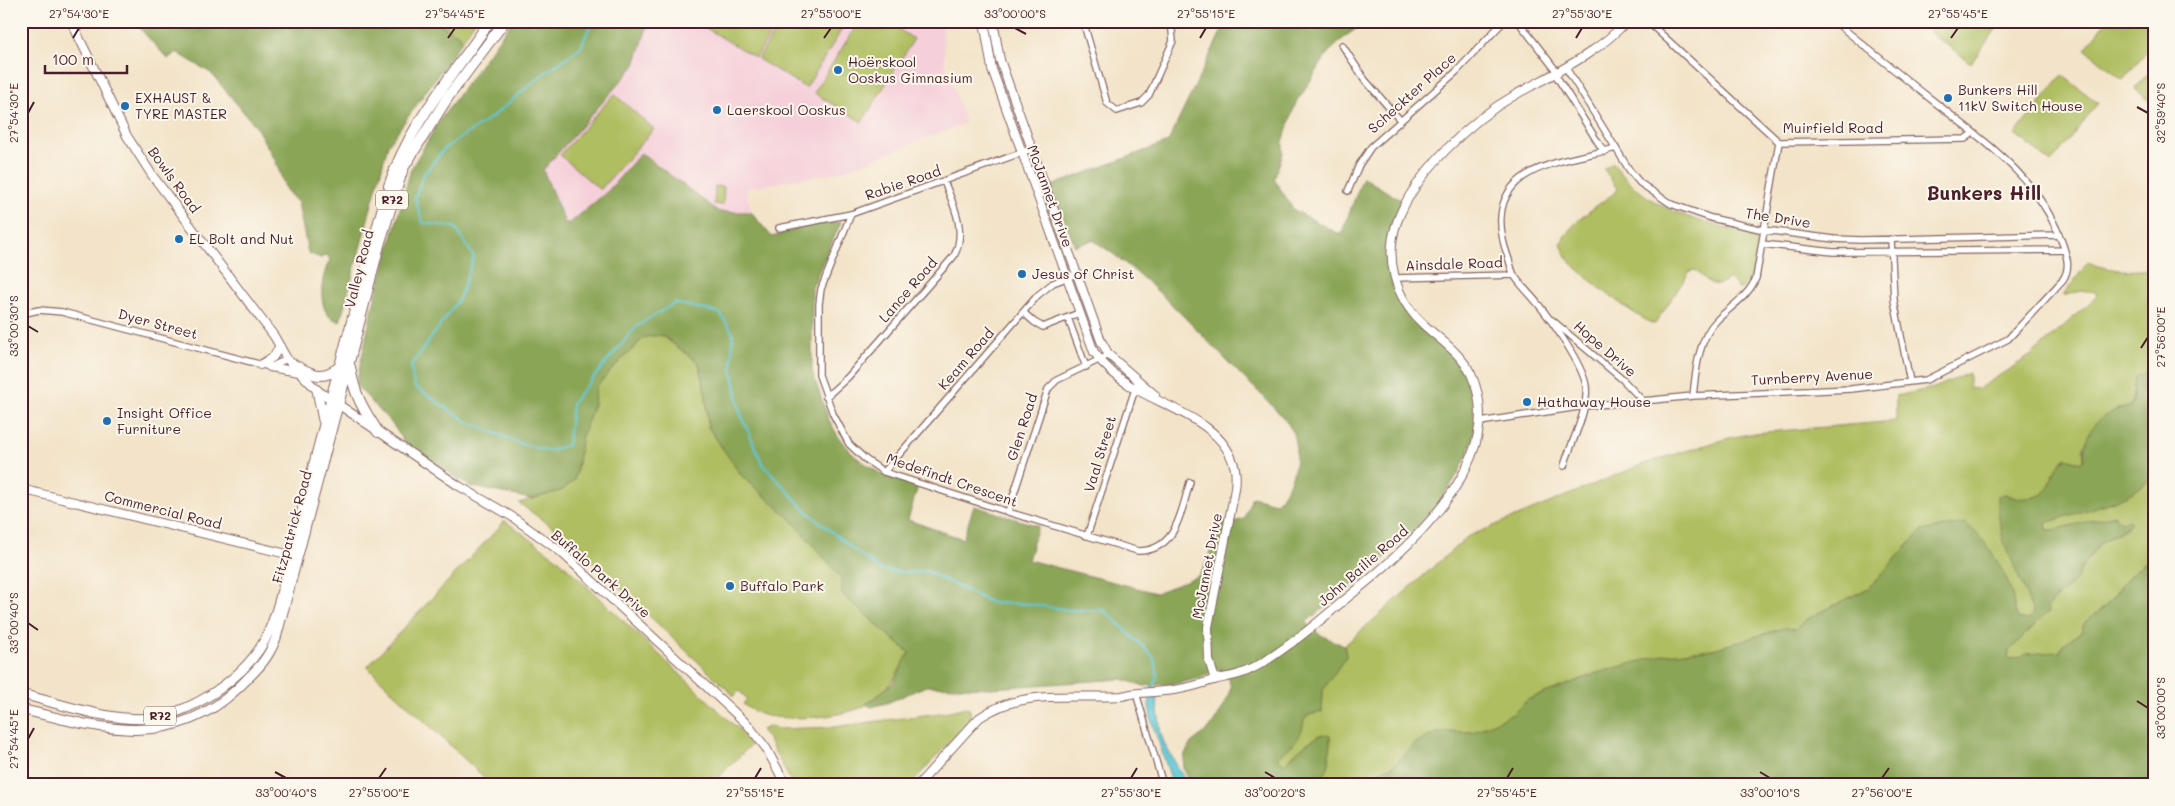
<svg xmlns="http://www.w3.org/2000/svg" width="2175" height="806" font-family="Mali,sans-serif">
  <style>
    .built { fill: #f5cfd9 }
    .green { fill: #afbe60; stroke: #7c6e46 }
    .forest { fill: #8ba556; stroke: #6a6240 }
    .water { fill: #5dc8d5; stroke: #547480 }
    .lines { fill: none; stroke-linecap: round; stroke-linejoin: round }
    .stream { stroke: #5dc8d5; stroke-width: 2 }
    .minor-casing { stroke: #856462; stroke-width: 8 }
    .tertiary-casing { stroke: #856462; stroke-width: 10 }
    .primary-casing { stroke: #856462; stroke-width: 11 }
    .trunk-casing { stroke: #856462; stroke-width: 12 }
    .minor { stroke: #fff; stroke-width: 5.5 }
    .tertiary { stroke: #fff; stroke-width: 8 }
    .primary { stroke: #fff; stroke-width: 9 }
    .trunk { stroke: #fff; stroke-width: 10 }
    .ticks { fill: none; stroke: #4a1f2b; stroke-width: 2 }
    .poi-dot { fill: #1f6fb2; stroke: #fbf7ec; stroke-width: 2 }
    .labels { text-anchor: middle; stroke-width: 4; stroke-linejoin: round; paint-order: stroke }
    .shield { fill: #fbf7ec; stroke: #7f6065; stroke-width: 1 }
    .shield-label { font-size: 12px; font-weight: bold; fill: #4a1f2b }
    .poi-label { font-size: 14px; fill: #4a1f2b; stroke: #fbf7ec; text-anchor: start }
    .street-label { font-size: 14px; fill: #4a1f2b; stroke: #fbf7ec }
    .district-label { font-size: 19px; font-weight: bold; fill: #4a1f2b; stroke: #fbf7ec }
    .neatline { fill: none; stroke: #4a1f2b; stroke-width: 2 }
    .ticks-label { font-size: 12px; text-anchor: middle; fill: #4a1f2b }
  </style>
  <rect width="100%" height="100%" fill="#fbf7ec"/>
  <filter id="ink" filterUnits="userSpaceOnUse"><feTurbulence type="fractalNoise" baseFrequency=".02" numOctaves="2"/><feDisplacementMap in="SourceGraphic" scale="10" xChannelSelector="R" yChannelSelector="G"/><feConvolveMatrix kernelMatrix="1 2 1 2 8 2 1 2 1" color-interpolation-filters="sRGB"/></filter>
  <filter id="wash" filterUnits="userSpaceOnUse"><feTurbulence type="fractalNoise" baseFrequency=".0096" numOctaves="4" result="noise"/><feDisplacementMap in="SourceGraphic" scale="20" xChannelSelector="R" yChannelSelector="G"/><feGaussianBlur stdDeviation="1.12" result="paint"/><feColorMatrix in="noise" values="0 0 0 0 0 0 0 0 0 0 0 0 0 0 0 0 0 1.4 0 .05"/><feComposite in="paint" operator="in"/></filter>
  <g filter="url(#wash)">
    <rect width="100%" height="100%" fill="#f3e4c9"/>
    <path class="built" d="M649 21H942L945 62 965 123 840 172 746 188 751 212H719L641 153 608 191 569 224 565 223 542 170 635 65Z"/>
    <path class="green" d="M435 21H475L462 41 460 36Z
      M710 21H778L756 58 706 28Z
      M781 21H847L806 88 758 59Z
      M859 21H886L914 39 862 122 814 93Z
      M1935 21H2002L1971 63 1928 31Z
      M2107 21H2154V42L2123 80 2085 49Z
      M2154 66V104L2135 89Z
      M2062 75 2098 103 2051 163 2015 134Z
      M614 94 654 129 600 190 560 155Z
      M1613 163C1648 213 1703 222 1758 236 1755 255 1755 275 1742 289L1738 288 1730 278 1718 285 1710 283 1695 270 1690 271 1655 324C1637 319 1580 274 1567 258 1564 254 1563 248 1561 243 1572 220 1598 206 1618 190L1604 169Z
      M715 186 724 187 723 205 714 204Z
      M2088 262C2110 272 2131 271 2154 269V369L2135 377 2132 402 2130 407 2116 409 2083 447 2084 460 2080 463 2071 459 2053 473C2052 478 2051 484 2049 488 2042 499 2018 502 2009 495L2019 575 2033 612 2032 616 2028 620H2020L2017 617 2011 592 1921 531 1869 588 1809 618 1795 629 1784 628 1714 649 1667 654 1597 673 1527 700 1513 714 1473 732H1438L1416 743 1392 767 1384 769 1371 776 1367 785H1315C1320 778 1327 772 1329 764 1330 756 1328 748 1331 739L1322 734 1307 743 1284 764 1277 758C1283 752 1293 746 1298 738 1309 721 1295 717 1322 711L1323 690 1346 656 1344 646 1467 537 1643 464 1729 438 1755 433 1896 421V396L1934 388 1969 373V388L1978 389 2030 356 2096 297 2097 293C2086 288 2074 293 2063 296Z
      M661 335 699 363 706 396 708 427 741 475 793 521 842 578V594L909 653C896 676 891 687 869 703 849 718 786 721 763 715 756 713 749 709 743 704L747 699 739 691 734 696 566 537 519 503 563 490 577 469 581 439 594 404 596 387 616 365 645 337Z
      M2154 476V555L2130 575 2105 607 2085 622 2081 632 2062 645 2060 652 2025 654 2021 658 2011 659 2008 656 2009 651 2048 612 2046 608 2076 580 2084 564 2100 543 2128 527 2116 519 2115 515 2053 530H2047L2046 522 2115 501Z
      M505 521 558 559 753 743 712 784 492 785 367 667Z
      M967 707 970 710V720L910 785H793L768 739 761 730 771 726 778 729 834 727 940 713Z"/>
    <path class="forest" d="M133 21H435L460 36 462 41 388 145 340 322C337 320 332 319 329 316 317 303 322 273 330 260L327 254 321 258 308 253 298 203 286 190 276 162 256 127 211 73 176 52 168 59Z
      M512 21H649L635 65 543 170 565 223H570L608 191 641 153 719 212H751L772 237 811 224 841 222 812 287V371L828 418 839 438 857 458 881 474 918 486 908 520 963 539 974 506 1038 526 1028 560 1156 593 1198 576 1206 563 1214 541 1218 519 1233 522 1244 519 1252 497 1276 503C1294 483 1302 455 1291 429 1286 418 1253 386 1242 376 1195 329 1149 276 1093 240L1075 246 1051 186 1168 142 1222 30 1223 21H1367L1346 36 1328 53 1294 107 1283 142V153L1274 179 1294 210 1341 235 1363 177 1402 201C1398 212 1392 222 1389 233 1387 240 1389 248 1389 255 1389 291 1404 310 1429 333 1442 345 1456 355 1465 371 1520 464 1367 574 1306 622L1319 634 1344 646 1346 656 1323 690 1322 712C1295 717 1309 721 1298 738 1293 746 1283 752 1277 758L1284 764C1293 756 1317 730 1330 735L1329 763 1326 772 1315 785H1192L1183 768 1185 754 1191 743 1210 728 1221 711 1231 688 1227 672H1222L1217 668 1201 678 1179 683 1144 686 1122 679 992 688 926 686 887 703 871 707 866 704 893 683 909 653 842 594 841 578 793 521 741 475 708 427 706 396 699 363 662 335 645 337 616 365 596 387 594 404 581 439 577 469 574 480 563 490 531 499 469 486 405 443 393 425 356 385 372 310 411 169 438 123Z
      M2154 369V476L2137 490 2115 501 2046 523 2047 530H2053L2115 515 2116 519 2121 522 2129 520 2131 524 2100 543 2084 564 2076 580 2047 607 2048 612 2009 651 2008 656 2011 659 2021 658 2025 654 2060 652 2062 645 2081 632 2085 622 2105 607 2130 575 2154 555V785H1367L1371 776 1384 769 1392 767 1416 743 1438 732H1473L1513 714 1527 700 1597 673 1667 654 1714 649 1784 628 1795 629 1809 618 1869 588 1921 531 1965 523C1986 539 2002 566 2011 591 2014 600 2013 613 2020 620H2028L2032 616 2033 612 2003 539 1998 513V496L2003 494C2008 494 2009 496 2014 498 2017 499 2022 498 2025 498 2061 497 2043 472 2067 458L2080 463 2084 460C2083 429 2101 411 2130 407L2132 402 2135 377Z"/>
    <path class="water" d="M1152 686 1155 687 1161 734 1165 745 1188 785H1173L1151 719 1149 705Z"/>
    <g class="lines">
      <path class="stream" d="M592 21 581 47 543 74 492 117 445 148 423 175 415 198 423 223 455 227 474 257 459 299 411 366 414 386 466 421 522 444 548 451 568 445 572 403 637 326 675 303 720 313 733 333 732 368 740 412 762 463 805 510 853 549 881 570 911 573 926 571 992 603 1029 604 1070 610H1104L1152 655C1158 667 1159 675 1153 687"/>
    </g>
  </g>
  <g filter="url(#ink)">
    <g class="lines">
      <defs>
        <path id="minor" d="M1083 21 1107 103 1117 111 1141 103 1149 95 1173 41 1171 21
          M1518 21 1558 73
          M1647 21 1779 142 1965 139 1973 133
          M1342 45 1365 80 1400 120
          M1566 68 1630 171 1640 183 1671 204 1711 218 1764 230 1834 239 1861 240 2059 235
          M1555 74 1604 152
          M1348 191 1359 165 1371 147 1456 72 1504 21
          M851 214 821 289 819 304V375L833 414 849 444 865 459 884 472 1008 512 1138 551C1177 551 1181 511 1190 482
          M779 228 851 214 1032 149
          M1891 239 1894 300 1910 382
          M1762 244 1833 252 2064 250
          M1395 278 1514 275
          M1023 312 1034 322 1043 327 1079 313
          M21 314 39 310 62 312 270 367 287 359
          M1068 318 1086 367
          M1552 320 1623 380 1643 401
          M1693 396C1696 370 1698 339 1717 320 1731 306 1748 297 1756 278L1779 142
          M826 397 848 377 954 256C967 231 954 206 944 181
          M1480 422 1585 406 1643 401 1693 396 1851 389 1926 380 2008 339 2062 281C2071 269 2067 257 2063 245 2040 178 1985 142 1932 100 1899 74 1867 48 1834 21
          M1564 466C1571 443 1589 409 1586 386 1583 365 1552 321 1538 304 1531 295 1520 285 1514 275 1511 269 1510 262 1508 257 1497 227 1496 195 1525 176 1549 160 1589 156 1616 148
          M884 472 1038 295 1053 283 1076 274
          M1008 512 1048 389 1057 380 1109 355
          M1087 536 1138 380
          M1136 693 1163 785"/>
        <path id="tertiary" d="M71 21 127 136 152 175 274 336 287 359 317 390 459 486 511 516 561 552 748 725 766 748 786 785
          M984 21 992 69 1094 352C1104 366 1119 379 1134 388 1169 409 1225 423 1235 469 1237 480 1235 490 1233 500L1208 627 1209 660 1215 680
          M993 21 1000 60 1101 341 1109 355 1155 395
          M260 365 273 357 280 346
          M270 367 299 372
          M21 489 295 556
          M918 785 979 718C1022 688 1073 699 1122 696 1128 695 1133 693 1139 693 1170 691 1184 690 1213 680 1221 678 1229 677 1236 675 1254 670 1272 657 1287 646 1306 633 1324 617 1342 602 1402 554 1512 462 1471 374 1460 352 1440 340 1423 324 1395 298 1384 258 1397 222 1414 174 1471 120 1515 95 1554 73 1596 55 1627 21"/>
        <path id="primary" d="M317 390 323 420
          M21 694C58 703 114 723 151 718 196 712 252 673 269 631 280 606 285 577 292 550 305 500 317 449 331 399
          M21 709C99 728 171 751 237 689 255 671 267 662 276 638L338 405"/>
        <path id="trunk" d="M389 186C409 124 454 74 490 21
          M292 364C312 374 321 382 341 366
          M350 367C354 394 363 409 378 432
          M331 399 384 203
          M338 405 379 245 403 168 448 97 505 21"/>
      </defs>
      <use href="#minor" class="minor-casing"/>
      <use href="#tertiary" class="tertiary-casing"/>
      <use href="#primary" class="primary-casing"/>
      <use href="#trunk" class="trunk-casing"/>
      <use href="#minor" class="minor"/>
      <use href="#tertiary" class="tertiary"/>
      <use href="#primary" class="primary"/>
      <use href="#trunk" class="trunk"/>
    </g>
  </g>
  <path class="ticks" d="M1015 28 1026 34M73 38 79 28M448 38 455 28M824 38 831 28M1200 38 1206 28M1576 38 1582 28M1951 38 1958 28M2137 107 2148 113M28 113 34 102M28 326 38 332M2141 348 2148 337M28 623 38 630M2137 701 2148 708M28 739 34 728M275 772 286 778M1265 772 1275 778M1760 772 1770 778M379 778 386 768M755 778 761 768M1131 778 1137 768M1507 778 1513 768M1882 778 1889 768"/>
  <g class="poi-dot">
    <circle cx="838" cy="70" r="5"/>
    <circle cx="1948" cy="98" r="5"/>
    <circle cx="125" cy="106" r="5"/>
    <circle cx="717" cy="110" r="5"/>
    <circle cx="179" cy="239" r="5"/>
    <circle cx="1022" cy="274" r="5"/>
    <circle cx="1527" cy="402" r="5"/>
    <circle cx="107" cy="421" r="5"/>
    <circle cx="730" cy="586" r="5"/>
  </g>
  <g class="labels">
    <g class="shield">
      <rect x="376" y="190.5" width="32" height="19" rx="4"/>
      <rect x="144" y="706.5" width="32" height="19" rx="4"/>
    </g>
    <g class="shield-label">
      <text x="392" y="204">R72</text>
      <text x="160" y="720">R72</text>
    </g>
    <g class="poi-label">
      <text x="848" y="67">Hoërskool<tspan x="848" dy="16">Ooskus Gimnasium</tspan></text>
      <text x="1958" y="95">Bunkers Hill<tspan x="1958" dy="16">11kV Switch House</tspan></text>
      <text x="135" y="103">EXHAUST &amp;<tspan x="135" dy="16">TYRE MASTER</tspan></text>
      <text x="727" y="115">Laerskool Ooskus</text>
      <text x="189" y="244">EL Bolt and Nut</text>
      <text x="1032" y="279">Jesus of Christ</text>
      <text x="1537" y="407">Hathaway House</text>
      <text x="117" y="418">Insight Office<tspan x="117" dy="16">Furniture</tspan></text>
      <text x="740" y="591">Buffalo Park</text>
    </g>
    <g class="street-label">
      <text transform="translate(1412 93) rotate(-42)" y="5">Scheckter Place</text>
      <text x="1833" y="133">Muirfield Road</text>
      <text transform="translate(174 180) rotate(54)" y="5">Bowls Road</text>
      <text transform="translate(903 183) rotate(-19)" y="5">Rabie Road</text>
      <text transform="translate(1050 196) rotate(70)" y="5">McJannet Drive</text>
      <text transform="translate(1778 218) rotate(9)" y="5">The Drive</text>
      <text transform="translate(1454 264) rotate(-2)" y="5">Ainsdale Road</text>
      <text transform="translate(359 269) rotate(-76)" y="5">Valley Road</text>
      <text transform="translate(908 290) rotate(-49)" y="5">Lance Road</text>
      <text transform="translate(158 324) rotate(15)" y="5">Dyer Street</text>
      <text transform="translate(1605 349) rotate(41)" y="5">Hope Drive</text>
      <text transform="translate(966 359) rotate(-49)" y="5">Keam Road</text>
      <text transform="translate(1812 377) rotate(-3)" y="5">Turnberry Avenue</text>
      <text transform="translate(1022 427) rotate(-72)" y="5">Glen Road</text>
      <text transform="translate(1100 454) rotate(-73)" y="5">Vaal Street</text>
      <text transform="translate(952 480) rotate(19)" y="5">Medefindt Crescent</text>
      <text transform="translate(163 510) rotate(14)" y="5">Commercial Road</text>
      <text transform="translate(292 527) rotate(-75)" y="5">Fitzpatrick Road</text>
      <text transform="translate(1207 566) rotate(-79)" y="5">McJannet Drive</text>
      <text transform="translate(1363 566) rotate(-41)" y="5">John Bailie Road</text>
      <text transform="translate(601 574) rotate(41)" y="5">Buffalo Park Drive</text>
    </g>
    <g class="district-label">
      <text x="1984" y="200">Bunkers Hill</text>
    </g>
  </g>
  <rect width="2175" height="806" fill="none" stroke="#fbf7ec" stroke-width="55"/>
  <path d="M45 65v8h82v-8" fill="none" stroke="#4a1f2b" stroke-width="2.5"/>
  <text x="52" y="65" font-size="15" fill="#4a1f2b" stroke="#fbf7ec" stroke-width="4" paint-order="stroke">100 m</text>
  <rect x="28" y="28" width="2120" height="750" class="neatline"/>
  <g class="ticks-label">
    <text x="79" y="18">27°54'30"E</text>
    <text x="455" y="18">27°54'45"E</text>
    <text x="831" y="18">27°55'00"E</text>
    <text x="1015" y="18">33°00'00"S</text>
    <text x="1206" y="18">27°55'15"E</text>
    <text x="1582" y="18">27°55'30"E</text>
    <text x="1958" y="18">27°55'45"E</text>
    <text transform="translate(14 113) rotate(-90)" y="4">27°54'30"E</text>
    <text transform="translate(2161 113) rotate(-90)" y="4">32°59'40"S</text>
    <text transform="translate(14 326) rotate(-90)" y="4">33°00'30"S</text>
    <text transform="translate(2161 337) rotate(-90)" y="4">27°56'00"E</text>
    <text transform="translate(14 623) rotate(-90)" y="4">33°00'40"S</text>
    <text transform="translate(2161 708) rotate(-90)" y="4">33°00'00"S</text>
    <text transform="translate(14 739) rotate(-90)" y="4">27°54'45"E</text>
    <text x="286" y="797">33°00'40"S</text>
    <text x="379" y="797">27°55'00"E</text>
    <text x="755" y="797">27°55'15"E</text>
    <text x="1131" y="797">27°55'30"E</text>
    <text x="1275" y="797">33°00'20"S</text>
    <text x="1507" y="797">27°55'45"E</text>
    <text x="1770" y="797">33°00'10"S</text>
    <text x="1882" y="797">27°56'00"E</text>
  </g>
</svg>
